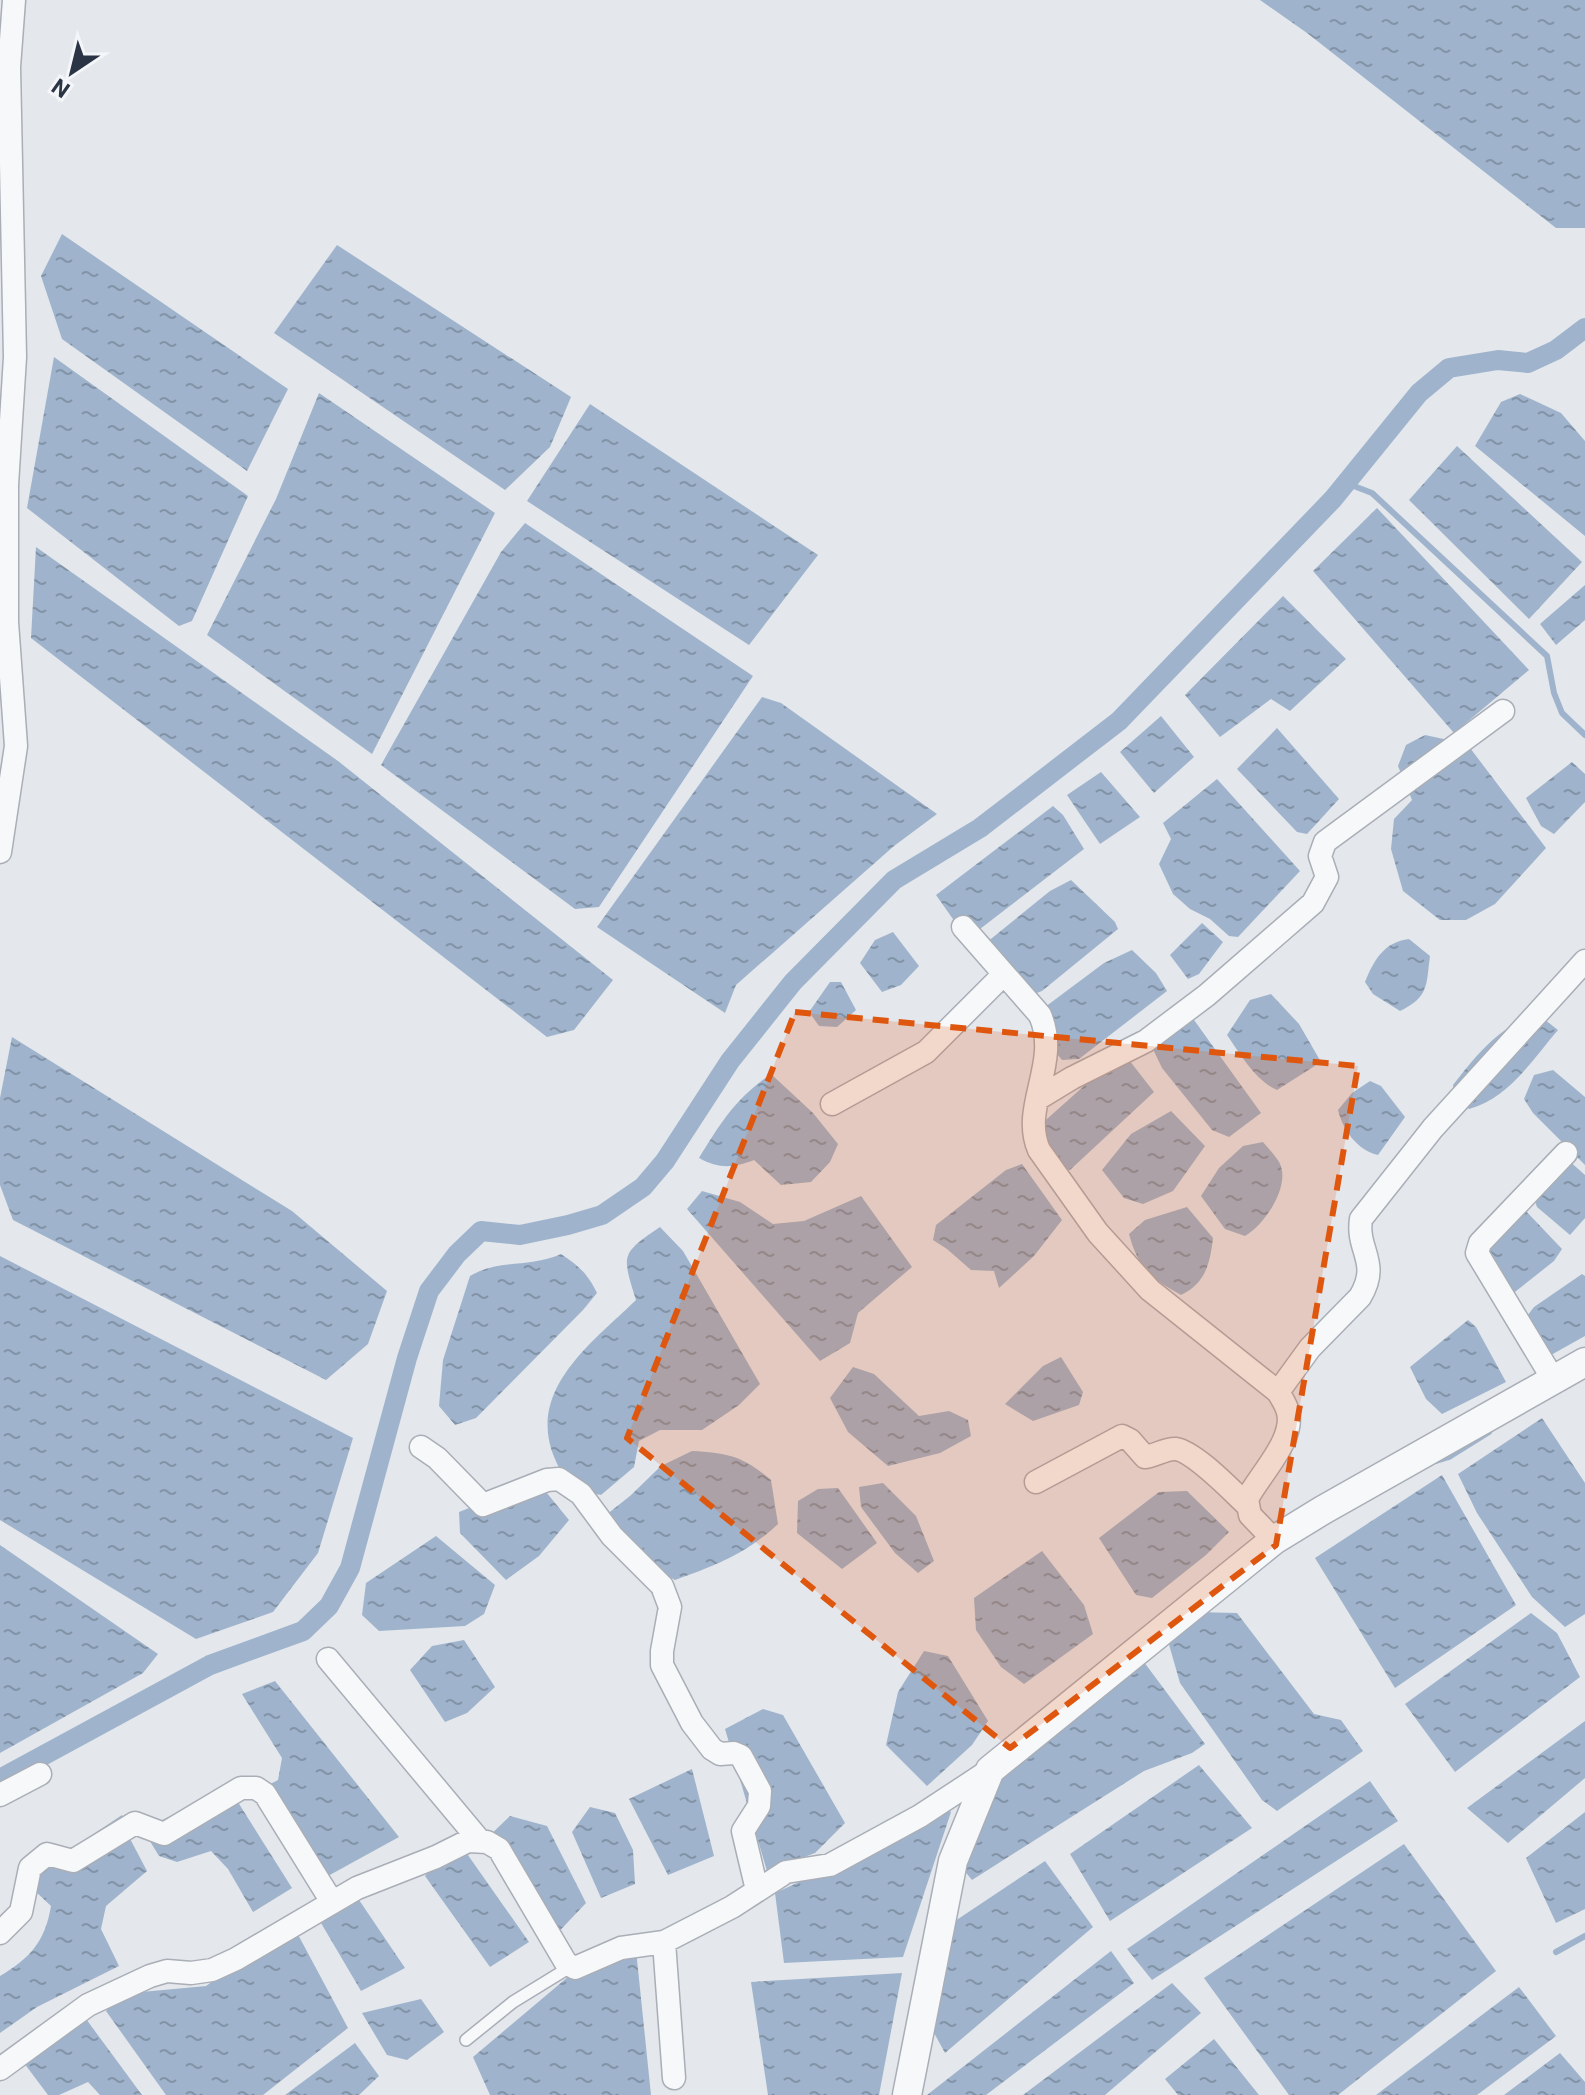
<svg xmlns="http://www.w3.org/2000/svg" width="1585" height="2095" font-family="Roboto,sans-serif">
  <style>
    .water { fill: url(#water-ripples) }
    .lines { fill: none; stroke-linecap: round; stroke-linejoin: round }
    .stream { stroke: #9fb4cc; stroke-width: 6 }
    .canal { stroke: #9fb4cc; stroke-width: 20 }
    .service-casing { stroke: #a9aeb7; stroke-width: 14 }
    .minor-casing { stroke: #a9aeb7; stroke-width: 25 }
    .tertiary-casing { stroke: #a9aeb7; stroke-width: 31 }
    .service { stroke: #f7f8fa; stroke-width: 11 }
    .minor { stroke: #f7f8fa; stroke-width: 22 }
    .tertiary { stroke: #f7f8fa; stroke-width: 28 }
    .marked { fill: #df570f; fill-opacity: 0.2; stroke: #df570f; stroke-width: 6; stroke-dasharray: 16 10; stroke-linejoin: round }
  </style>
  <defs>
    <pattern id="water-ripples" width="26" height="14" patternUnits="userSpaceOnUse" patternTransform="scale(2)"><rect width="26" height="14" fill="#9fb4cc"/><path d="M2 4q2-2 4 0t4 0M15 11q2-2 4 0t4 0" fill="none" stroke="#8293a7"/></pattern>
  </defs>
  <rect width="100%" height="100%" fill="#e4e7ec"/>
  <path class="water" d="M1260 0H1585V228H1556L1307 33Z
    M62 234 288 389 247 471 62 339 41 276Z
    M337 245 571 397 550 447 505 490 274 333Z
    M54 357 248 496 192 621 179 626 27 508Z
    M319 393 495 513 372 754 207 635 276 499Z
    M1520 394 1561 413 1585 441V536L1475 446 1501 402Z
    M590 404 818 555 749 645 527 501Z
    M1457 446 1582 562 1529 619 1409 500Z
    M1377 508 1529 670 1454 733 1313 571Z
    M525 523 753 676 599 907 575 909 381 765 501 552Z
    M36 547 338 761 613 980 574 1030 547 1037 31 638Z
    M1585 585V620L1556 645 1540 624Z
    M1283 596 1346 659 1290 711 1271 699 1220 737 1185 695Z
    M762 697 781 703 937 814 894 846 736 985 725 1013 597 927Z
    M1161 716 1194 757 1154 793 1120 752Z
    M1277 728 1339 799 1307 834 1297 832 1237 769Z
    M1425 735 1467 744 1546 848 1495 904 1466 920H1440L1403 891 1391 849 1394 819 1412 800 1398 766 1406 745Z
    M1572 762 1585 774V802L1554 834 1541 826 1526 798Z
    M1101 772 1140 817 1100 844 1067 795Z
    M1217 779 1300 871 1238 937 1229 936 1210 919 1190 909 1173 894 1159 864 1171 839 1163 823Z
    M1053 806 1063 815 1084 849 967 939 936 895Z
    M1071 880 1115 922 1118 929 1042 991 1024 998 1004 981 987 971 976 951 1050 891Z
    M1202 923 1223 942 1199 974 1188 979 1170 955Z
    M893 932 919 966 901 985 882 992 860 963 875 940Z
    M1409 939 1430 956C1426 986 1429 997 1400 1011L1373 994 1365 982C1374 960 1384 942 1409 939Z
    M1132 950 1156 973 1167 991 1079 1059 1062 1060 1043 1037 1037 1013 1104 963Z
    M830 982H841L856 1010 837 1027 819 1026 809 1012Z
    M1271 994 1299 1024 1321 1062 1277 1090C1256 1081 1240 1054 1227 1035L1250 1000Z
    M1189 1013 1261 1113 1229 1137 1212 1130 1162 1068 1151 1045Z
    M1540 1016 1558 1030C1533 1059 1508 1099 1469 1109L1454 1094 1453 1085C1475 1057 1503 1020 1540 1016Z
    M12 1037 292 1211 387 1291 368 1344 326 1380 13 1220 0 1185V1098Z
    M1129 1060 1154 1092 1070 1170 1055 1168 1038 1127 1094 1077Z
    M1553 1070 1585 1097V1165L1533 1113 1524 1099 1534 1075Z
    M771 1074 813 1113 838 1144 830 1162 811 1182 781 1185 754 1160C733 1168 719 1169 699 1158 721 1122 736 1098 771 1074Z
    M1370 1081 1381 1086 1405 1117 1378 1155C1357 1150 1343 1130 1338 1110L1352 1093Z
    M1171 1111 1205 1146 1173 1191 1143 1204 1124 1198 1102 1170 1131 1134Z
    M1263 1142C1268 1148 1275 1155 1279 1162 1292 1184 1265 1225 1245 1236L1225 1229 1201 1196 1219 1168 1243 1146Z
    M1567 1159 1585 1175V1218L1570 1235 1537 1207 1530 1186Z
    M1022 1164 1062 1220 1034 1256 999 1288 994 1271 971 1270 947 1249 933 1240 936 1225 1006 1170Z
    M702 1191 740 1202 773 1224 804 1221 861 1196 912 1267 858 1313 850 1343 820 1361 687 1209Z
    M1187 1207 1213 1238C1210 1263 1206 1283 1181 1295 1151 1278 1138 1268 1129 1234L1145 1220Z
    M1525 1210 1562 1249 1554 1261 1511 1295 1473 1244Z
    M660 1227 683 1251 760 1384 739 1405 702 1430H660L639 1441 634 1467 601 1495C580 1491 563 1479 555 1459 525 1390 593 1342 636 1300 622 1255 620 1254 660 1227Z
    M561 1254C578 1265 588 1274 597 1293L583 1310 476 1418 455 1425 439 1406 443 1360 470 1276C498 1259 529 1268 561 1254Z
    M0 1256 353 1438 318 1553 273 1612 196 1639 0 1520Z
    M1582 1274 1585 1276V1336L1551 1355 1524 1320 1534 1307Z
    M1468 1320 1476 1327 1506 1382 1442 1414 1426 1399 1410 1367Z
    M1061 1357 1083 1392 1079 1405 1033 1421 1005 1404 1043 1366Z
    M853 1367 874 1374 919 1416 949 1411 968 1420 971 1436 940 1453 888 1466 848 1432 830 1398Z
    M1542 1418 1585 1483V1614L1565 1627 1532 1597 1477 1513 1458 1474Z
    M692 1451C728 1453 743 1456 771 1480L778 1524C746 1554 717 1565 675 1580L641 1561 606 1515 630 1496 661 1466Z
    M1442 1475 1516 1605 1395 1688 1315 1558Z
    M537 1481 569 1520 539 1556 506 1580 460 1533 459 1512Z
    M883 1483 916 1516 934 1561 918 1573 895 1553 861 1507 859 1487Z
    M838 1488 877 1543 842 1569 797 1533 798 1501 818 1489Z
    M1187 1491 1229 1532 1206 1555 1152 1598 1136 1595 1099 1538 1159 1492Z
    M436 1536 495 1585 484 1614 465 1626 379 1631 362 1615 366 1583Z
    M0 1545 158 1654 143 1673 0 1753Z
    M1042 1551 1084 1605 1093 1634 1024 1684 1001 1667 976 1630 974 1598Z
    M1195 1612 1237 1613 1314 1714 1341 1720 1363 1751 1277 1811 1262 1800 1180 1683 1168 1641Z
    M1531 1613 1557 1633 1580 1677 1455 1772 1405 1704Z
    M464 1640 495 1687 467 1713 445 1722 410 1670 432 1646Z
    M924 1651 948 1656 988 1721 972 1745 927 1786 886 1745 898 1692Z
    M1138 1654 1205 1744 1192 1753 1144 1771 972 1880 963 1869 1002 1770Z
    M275 1681 399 1837 317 1882 253 1793 278 1780 282 1758 242 1694Z
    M763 1709 783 1715 845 1823 815 1853 767 1871 725 1729Z
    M1585 1721V1778L1508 1843 1467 1808Z
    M1199 1765 1252 1828 1110 1921 1070 1854Z
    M692 1769 714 1856 668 1875 629 1799Z
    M1370 1781 1398 1821 1152 1980 1127 1949Z
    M229 1788 292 1888 253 1912 228 1869 211 1851 177 1862 159 1856 145 1833 160 1821Z
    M590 1807 615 1813 633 1850 635 1884 601 1898 572 1832Z
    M945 1808 951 1812 903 1957 784 1963 775 1893 911 1831Z
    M1585 1812V1909L1556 1923 1526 1858Z
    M122 1815 127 1833 147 1871 106 1906 101 1929 119 1966 37 2007 0 2033V1976C30 1958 45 1942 51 1906L35 1891 31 1876Z
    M510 1816 547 1826 586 1903 549 1942 485 1840Z
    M1404 1844 1496 1971 1338 2095H1289L1204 1978Z
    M463 1848 529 1942 490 1967 425 1876 436 1862Z
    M1045 1861 1093 1927 945 2053 927 2020 952 1923Z
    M355 1894 405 1968 361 1991 321 1923Z
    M295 1929 348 2028 263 2095H166L106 2011 120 1994 206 1986 279 1934Z
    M636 1950 651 2095H490L473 2057 588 1960Z
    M1111 1951 1134 1983 986 2095H927Z
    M902 1973 879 2095H768L751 1982Z
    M1172 1983 1201 2013 1105 2095H1023Z
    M1519 1987 1556 2036 1477 2095H1376Z
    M421 1999 444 2032 407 2060 387 2055 362 2013Z
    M78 2008 142 2095H100L88 2082 59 2095H48L15 2051Z
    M1214 2039 1259 2095H1178L1165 2079Z
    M355 2043 379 2076 359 2095H285Z
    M1560 2053 1585 2082V2095H1504Z"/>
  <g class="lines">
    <path class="stream" d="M1346 483 1372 493 1547 656 1554 693 1562 713 1585 735
      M1436 1461 1449 1457 1489 1432
      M1556 1952 1585 1936"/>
    <path class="canal" d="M0 1779 210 1665 303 1631 329 1606 350 1568 407 1358 429 1291 457 1254 481 1231 520 1235 568 1225 602 1215 643 1187 665 1161 730 1061 793 982 894 880 980 828 1119 721 1333 499 1419 393 1449 368 1498 360 1528 363 1556 350 1585 328"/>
    <defs>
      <path id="service" d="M466 2040 513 2002 570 1967"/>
      <path id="minor" d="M0 852 16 746 7 622V485L15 357 9 67 14 0
        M963 927 1040 1015C1061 1063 1020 1107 1039 1150L1098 1233 1150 1290 1278 1392C1281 1397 1285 1403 1287 1409 1298 1437 1259 1475 1247 1499L1250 1515 1274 1540
        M1039 1098 1072 1078 1146 1041 1207 995 1313 903 1327 877 1320 856 1325 842 1503 711
        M832 1104 926 1052 1004 974
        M1553 1379 1477 1253 1480 1243 1566 1153
        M1278 1392 1310 1348 1360 1297C1381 1262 1356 1251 1361 1219L1433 1128 1585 961
        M421 1447 437 1458 483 1505 547 1480 559 1479 581 1494 612 1536 662 1586 670 1607 662 1651V1665L692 1723 712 1749 720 1754 734 1753 741 1756 760 1791 759 1806 743 1831 757 1890
        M1036 1482 1122 1436 1130 1440 1145 1457C1155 1456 1166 1448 1176 1449 1195 1452 1232 1491 1247 1505
        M328 1659 480 1841
        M0 1795 40 1774
        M0 1933 21 1912 30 1868 47 1854 73 1861 135 1823 164 1834 241 1788H256L265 1794 332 1902
        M664 1942 674 2078
        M0 2069 88 2005 150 1976 167 1971 191 1973 212 1970 236 1959 357 1888 436 1857 468 1841 487 1842 499 1849 566 1963 575 1968 621 1948 664 1942 732 1907 786 1872 830 1865 920 1816 990 1770"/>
      <path id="tertiary" d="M907 2095 953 1861 990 1770 1274 1540 1323 1510 1585 1362"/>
    </defs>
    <use href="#service" class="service-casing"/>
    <use href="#minor" class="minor-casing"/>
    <use href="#tertiary" class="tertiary-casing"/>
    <use href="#service" class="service"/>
    <use href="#minor" class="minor"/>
    <use href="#tertiary" class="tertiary"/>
  </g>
  <path class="marked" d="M795 1012 1358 1066 1276 1545 1010 1748 627 1438Z"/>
  <g transform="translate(72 72) rotate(215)" stroke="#f4f6f9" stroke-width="6" paint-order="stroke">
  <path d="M0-6L14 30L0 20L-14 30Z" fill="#2b3445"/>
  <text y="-12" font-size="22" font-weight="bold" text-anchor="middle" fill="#2b3445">N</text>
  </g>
</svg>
